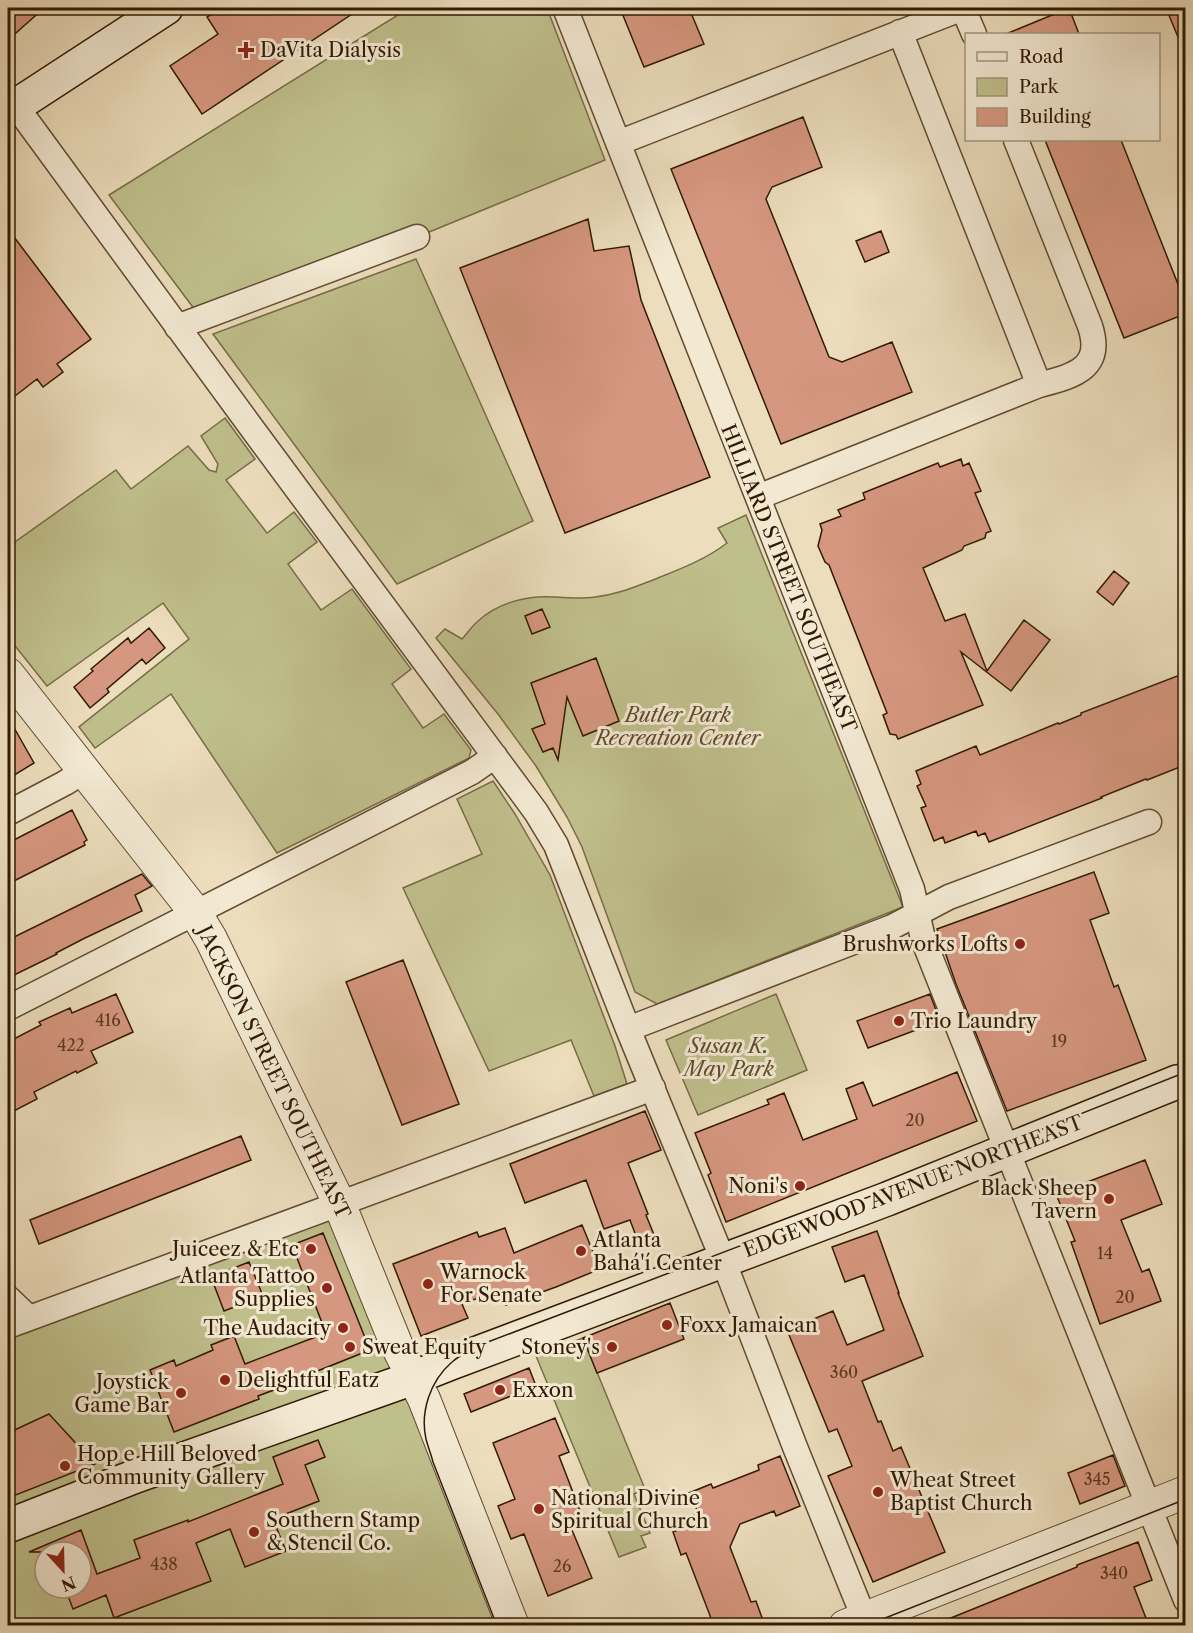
<svg xmlns="http://www.w3.org/2000/svg" width="1193" height="1633" font-family="'Libre Caslon Text',serif">
  <style>
    .green { fill: #bfbf8c; stroke: #786c47; stroke-width: 1.5; fill-rule: evenodd }
    .building { fill: #d69780; stroke: #311a02; stroke-width: 1.5 }
    .lines { fill: none; stroke-linecap: round; stroke-linejoin: round }
    .minor-casing { stroke: #604b30; stroke-width: 27 }
    .tertiary-casing { stroke: #604b30; stroke-width: 34 }
    .secondary-casing { stroke: #311a02; stroke-width: 36 }
    .minor { stroke: #f3e9d3; stroke-width: 24 }
    .tertiary { stroke: #f3e9d3; stroke-width: 32 }
    .secondary { stroke: #f3e9d3; stroke-width: 33 }
    .tram { stroke: #311a02; stroke-width: 1.5 }
    .rail { stroke: #311a02; stroke-width: 4.5; stroke-dasharray: 10 10; stroke-linecap: butt }
    .poi-dot { fill: #8f2418; stroke: #f3e9d3; stroke-width: 2 }
    .labels { text-anchor: middle; stroke-width: 6; stroke-linejoin: round; paint-order: stroke }
    .number-label { font-size: 16px; fill: #5a3922 }
    .poi-label { font-size: 20px; fill: #311a02; stroke: #f3e9d3; text-anchor: start }
    .street-label { font-size: 20px; fill: #311a02; stroke: #f3e9d3 }
    .park-label { font-size: 20px; font-style: italic; fill: #5c4c2b; stroke: #f3e9d3 }
  </style>
  <rect width="100%" height="100%" fill="#ecddbc"/>
  <filter id="stains"><feTurbulence type="fractalNoise" baseFrequency=".00333" numOctaves="4"/><feColorMatrix values="0 0 0 0 .2 0 0 0 0 .09 0 0 0 0 .02 0 0 0 .5 -.17"/></filter>
  <radialGradient id="worn" r=".72"><stop offset=".6" stop-color="#630" stop-opacity="0"/><stop offset="1" stop-color="#630" stop-opacity=".3"/></radialGradient>
  <path class="green" d="M409 8H547L605 160 417 237 201 318 109 195Z
    M416 259 533 521 397 584 213 334Z
    M225 418 255 459 226 480 267 533 294 512 317 542 288 564 321 610 352 589 411 669 392 684 423 728 444 714 471 750 469 758 277 853 171 694 95 748 79 727 189 639 163 603 47 686 8 637V547L116 470 131 489 188 446 209 470 216 472 218 464 201 436Z
    M746 515 903 907 657 1004 635 992 582 847 567 817 536 766 498 714 436 638 445 629 462 639C467 634 471 627 477 622 497 603 527 595 554 597 568 598 581 599 595 597 616 595 634 587 653 580 678 570 705 560 727 543L718 528Z
    M493 781 515 814 550 875 615 1046 627 1084 594 1096 571 1040 489 1071 403 888 482 854 457 799Z
    M776 994 807 1070 698 1115 666 1040Z
    M339 1203 501 1625 8 1626V1328ZM45 1552H81V1588H45Z
    M583 1338 645 1489 634 1494 650 1533 641 1536 646 1547 619 1557 536 1356Z"/>
  <path class="building" d="M8 8H44L8 40Z
    M221 8H361L202 114 170 66 218 34 207 17Z
    M620 8H689L704 44 644 67Z
    M1069 8 1079 34H1006Z
    M1166 8H1185V54Z
    M803 117 822 167 772 187 766 199 788 254 829 357 842 362 892 342 912 392 781 444 671 169Z
    M1045 140H1121L1185 302V314L1124 338Z
    M588 219 594 251 629 246 641 300 710 477 565 533 460 268Z
    M8 229 91 339 57 364 63 372 43 387 37 379 15 396 8 387Z
    M881 231 889 252 865 262 856 241Z
    M961 459 963 466 969 463 981 491 975 493 991 531 986 533 985 538 964 546 962 550 923 568 945 621 965 614 987 671 1024 620 1050 640 1011 691 961 652 983 705 898 739 896 735 890 734 883 715 887 713 829 565 825 562 818 546 822 530 820 524 841 516 838 510 865 499 863 493 938 463 940 467Z
    M1114 571 1129 583 1113 605 1097 592Z
    M542 609 550 627 532 634 525 616Z
    M149 628 165 648 146 664 142 659 107 689 109 692 90 708 74 687 93 671 91 669 128 638 131 643Z
    M596 658 619 721 583 736 567 697 558 760 553 748 543 752 532 729 545 724 531 683Z
    M1185 673V765L1147 780 1146 779 1101 797 1102 798 989 842 985 833 978 836 976 831 945 843 943 837 934 841 921 808 926 806 917 786 921 784 916 771 976 746 980 755 1058 723 1059 724 1081 715V713Z
    M8 717 34 763 8 779Z
    M72 810 87 840 84 842 85 845 8 884V843Z
    M1094 872 1109 913 1090 920 1114 987 1118 985 1146 1060 1007 1111 956 984 937 929Z
    M142 874 152 886 135 895 142 911 83 939 56 953 57 954 8 978V940Z
    M403 960 459 1104 402 1125 346 982Z
    M116 994 133 1032 91 1051 97 1063 77 1073 76 1071 34 1092 37 1099 8 1114V1042L41 1025 39 1022 70 1008 72 1013Z
    M930 994 940 1021 868 1048 857 1021Z
    M957 1072 977 1121 726 1222 708 1175 711 1173 695 1133 769 1104 767 1100 784 1093 803 1140 857 1119 846 1089 863 1082 873 1106Z
    M645 1111 661 1150 628 1163 648 1214 646 1215 655 1237 639 1244 630 1220 604 1229 586 1180 525 1203 510 1164Z
    M241 1136 251 1160 39 1244 30 1220Z
    M1145 1160 1162 1204 1121 1220 1142 1272 1149 1269 1161 1301 1100 1324 1071 1242 1075 1241 1056 1194Z
    M582 1225 600 1269 556 1287 506 1305 500 1290 462 1304 468 1318 421 1336 393 1264 477 1232 479 1237 505 1228 514 1253Z
    M877 1231 899 1293H898L923 1356 862 1381 878 1422 881 1421 893 1451 901 1447 945 1552 873 1582 828 1476 852 1466 837 1429 829 1432 787 1330 833 1311 847 1345 884 1330 864 1275 845 1282 832 1247Z
    M323 1233 370 1350 315 1372 316 1374 258 1396 259 1399 174 1432 150 1370 174 1360 176 1366 213 1350 211 1345 234 1336 245 1364 326 1333 292 1245Z
    M249 1262 263 1296 224 1311 211 1277Z
    M670 1303 684 1339 597 1373 583 1338Z
    M529 1368 536 1386 471 1412 464 1394Z
    M49 1414 95 1464 8 1498V1433Z
    M555 1418 569 1452 559 1456 581 1513 567 1518 592 1578 548 1596 524 1534 511 1539 498 1506 515 1499 493 1443Z
    M318 1440 325 1457 305 1465 319 1501 273 1519 286 1551 245 1567 230 1529 196 1543 211 1581 114 1618 106 1595 73 1609 65 1588H81V1552H29L81 1530 97 1574 140 1558 134 1540 188 1520V1522L283 1484 273 1457Z
    M1113 1455 1125 1486 1080 1504 1068 1473Z
    M780 1456 800 1506 776 1516 774 1511 740 1524 730 1547 751 1602 756 1601 765 1626H714L686 1553 681 1555 673 1532 687 1526 697 1510 689 1493 711 1484 713 1488 759 1470 758 1465Z
    M1138 1542 1152 1580 1134 1587 1149 1626H931L1077 1567V1565Z"/>
  <g class="lines">
    <defs>
      <path id="minor" d="M565 8 912 889 923 939 1186 1600
        M963 8 974 34
        M900 32 1039 385C1073 376 1104 369 1090 326L1016 140
        M16 106 251 427 536 812 556 845 628 1029 723 1260 795 1447 864 1618
        M618 143 963 8
        M177 327 417 237
        M758 497 1039 385
        M8 813 65 783 84 771
        M8 1008 472 772 495 756
        M628 1029 892 927 949 897 1149 822
        M8 1298 29 1318
        M8 1326 653 1088"/>
      <path id="tertiary" d="M8 674 195 912 211 939 339 1203 397 1346 424 1399 513 1626
        M845 1626 1186 1492"/>
      <path id="secondary" d="M8 111 166 8
        M8 1526 136 1476 413 1378 451 1363 887 1199 1177 1082 1186 1081"/>
    </defs>
    <use href="#minor" class="minor-casing"/>
    <use href="#tertiary" class="tertiary-casing"/>
    <use href="#secondary" class="secondary-casing"/>
    <use href="#minor" class="minor"/>
    <use href="#tertiary" class="tertiary"/>
    <use href="#secondary" class="secondary"/>
    <path class="tram" d="M497 1626 433 1462C431 1454 428 1447 426 1439 420 1412 430 1381 452 1362 460 1355 470 1350 480 1345L934 1172 1186 1072
      M865 1626 1186 1499"/>
    <path class="rail" d="M8 9 9 8"/>
  </g>
  <g class="poi-dot">
    <path d="M243 41h6v6h6v6h-6v6h-6v-6h-6v-6h6z"/>
    <circle cx="1020" cy="944" r="6"/>
    <circle cx="899" cy="1021" r="6"/>
    <circle cx="800" cy="1186" r="6"/>
    <circle cx="1109" cy="1199" r="6"/>
    <circle cx="311" cy="1249" r="6"/>
    <circle cx="581" cy="1251" r="6"/>
    <circle cx="428" cy="1284" r="6"/>
    <circle cx="327" cy="1288" r="6"/>
    <circle cx="667" cy="1325" r="6"/>
    <circle cx="343" cy="1328" r="6"/>
    <circle cx="350" cy="1347" r="6"/>
    <circle cx="612" cy="1347" r="6"/>
    <circle cx="225" cy="1380" r="6"/>
    <circle cx="500" cy="1390" r="6"/>
    <circle cx="181" cy="1393" r="6"/>
    <circle cx="65" cy="1466" r="6"/>
    <circle cx="878" cy="1492" r="6"/>
    <circle cx="539" cy="1509" r="6"/>
    <circle cx="254" cy="1532" r="6"/>
  </g>
  <g class="labels">
    <g class="number-label">
      <text x="108" y="1026">416</text>
      <text x="1059" y="1047">19</text>
      <text x="71" y="1051">422</text>
      <text x="915" y="1126">20</text>
      <text x="1105" y="1259">14</text>
      <text x="1125" y="1303">20</text>
      <text x="844" y="1378">360</text>
      <text x="1097" y="1485">345</text>
      <text x="164" y="1570">438</text>
      <text x="562" y="1572">26</text>
      <text x="1114" y="1579">340</text>
    </g>
    <g class="poi-label">
      <text x="260" y="57">DaVita Dialysis</text>
      <text x="1008" y="951" text-anchor="end">Brushworks Lofts</text>
      <text x="911" y="1028">Trio Laundry</text>
      <text x="788" y="1193" text-anchor="end">Noni's</text>
      <text x="1097" y="1195" text-anchor="end">Black Sheep<tspan x="1097" dy="23">Tavern</tspan></text>
      <text x="593" y="1247">Atlanta<tspan x="593" dy="23">Bahá'í Center</tspan></text>
      <text x="299" y="1256" text-anchor="end">Juiceez &amp; Etc</text>
      <text x="440" y="1279">Warnock<tspan x="440" dy="23">For Senate</tspan></text>
      <text x="315" y="1283" text-anchor="end">Atlanta Tattoo<tspan x="315" dy="23">Supplies</tspan></text>
      <text x="679" y="1332">Foxx Jamaican</text>
      <text x="331" y="1335" text-anchor="end">The Audacity</text>
      <text x="362" y="1354">Sweat Equity</text>
      <text x="600" y="1354" text-anchor="end">Stoney's</text>
      <text x="237" y="1387">Delightful Eatz</text>
      <text x="169" y="1389" text-anchor="end">Joystick<tspan x="169" dy="23">Game Bar</tspan></text>
      <text x="512" y="1397">Exxon</text>
      <text x="77" y="1461">Hop e Hill Beloved<tspan x="77" dy="23">Community Gallery</tspan></text>
      <text x="890" y="1487">Wheat Street<tspan x="890" dy="23">Baptist Church</tspan></text>
      <text x="551" y="1505">National Divine<tspan x="551" dy="23">Spiritual Church</tspan></text>
      <text x="266" y="1527">Southern Stamp<tspan x="266" dy="23">&amp; Stencil Co.</tspan></text>
    </g>
    <g class="street-label">
      <text transform="translate(789 578) rotate(68)" y="7">HILLIARD STREET SOUTHEAST</text>
      <text transform="translate(274 1072) rotate(64)" y="7">JACKSON STREET SOUTHEAST</text>
      <text transform="translate(913 1186) rotate(-21)" y="7">EDGEWOOD AVENUE NORTHEAST</text>
    </g>
    <g class="park-label">
      <text x="678" y="722">Butler Park<tspan x="678" dy="23">Recreation Center</tspan></text>
      <text x="729" y="1053">Susan K.<tspan x="729" dy="23">May Park</tspan></text>
    </g>
  </g>
  <rect width="1193" height="1633" fill="none" stroke="#ecddbc" stroke-width="30"/>
  <rect x="9" y="9" width="1175" height="1615" fill="none" stroke="#311a02" stroke-width="3"/>
  <rect x="15" y="15" width="1163" height="1603" fill="none" stroke="#311a02" stroke-width="1.5"/>
  <rect x="965" y="33" width="195" height="108" fill="#f3e9d3" stroke="#a5967f" stroke-width="1.5"/>
  <rect x="977" y="52" width="30" height="9" fill="#f3e9d3" stroke="#a5967f" stroke-width="1.5"/>
  <text x="1019" y="63" font-size="18" fill="#311a02">Road</text>
  <rect x="977" y="78" width="30" height="18" fill="#bfbf8c" stroke="#a5967f" stroke-width="1.5"/>
  <text x="1019" y="93" font-size="18" fill="#311a02">Park</text>
  <rect x="977" y="108" width="30" height="18" fill="#d69780" stroke="#a5967f" stroke-width="1.5"/>
  <text x="1019" y="123" font-size="18" fill="#311a02">Building</text>
  <g transform="translate(63 1570) rotate(158)"><circle r="28" fill="#f3e9d3" stroke="#a5967f" stroke-width="1.5"/>
  <path d="M0-4.5L10 22L0 15L-10 22Z" fill="#8f2418"/>
  <text y="-9" font-size="16" font-weight="bold" text-anchor="middle" fill="#311a02">N</text>
  </g>
  <rect width="100%" height="100%" filter="url(#stains)"/>
  <rect width="100%" height="100%" fill="url(#worn)"/>
</svg>
